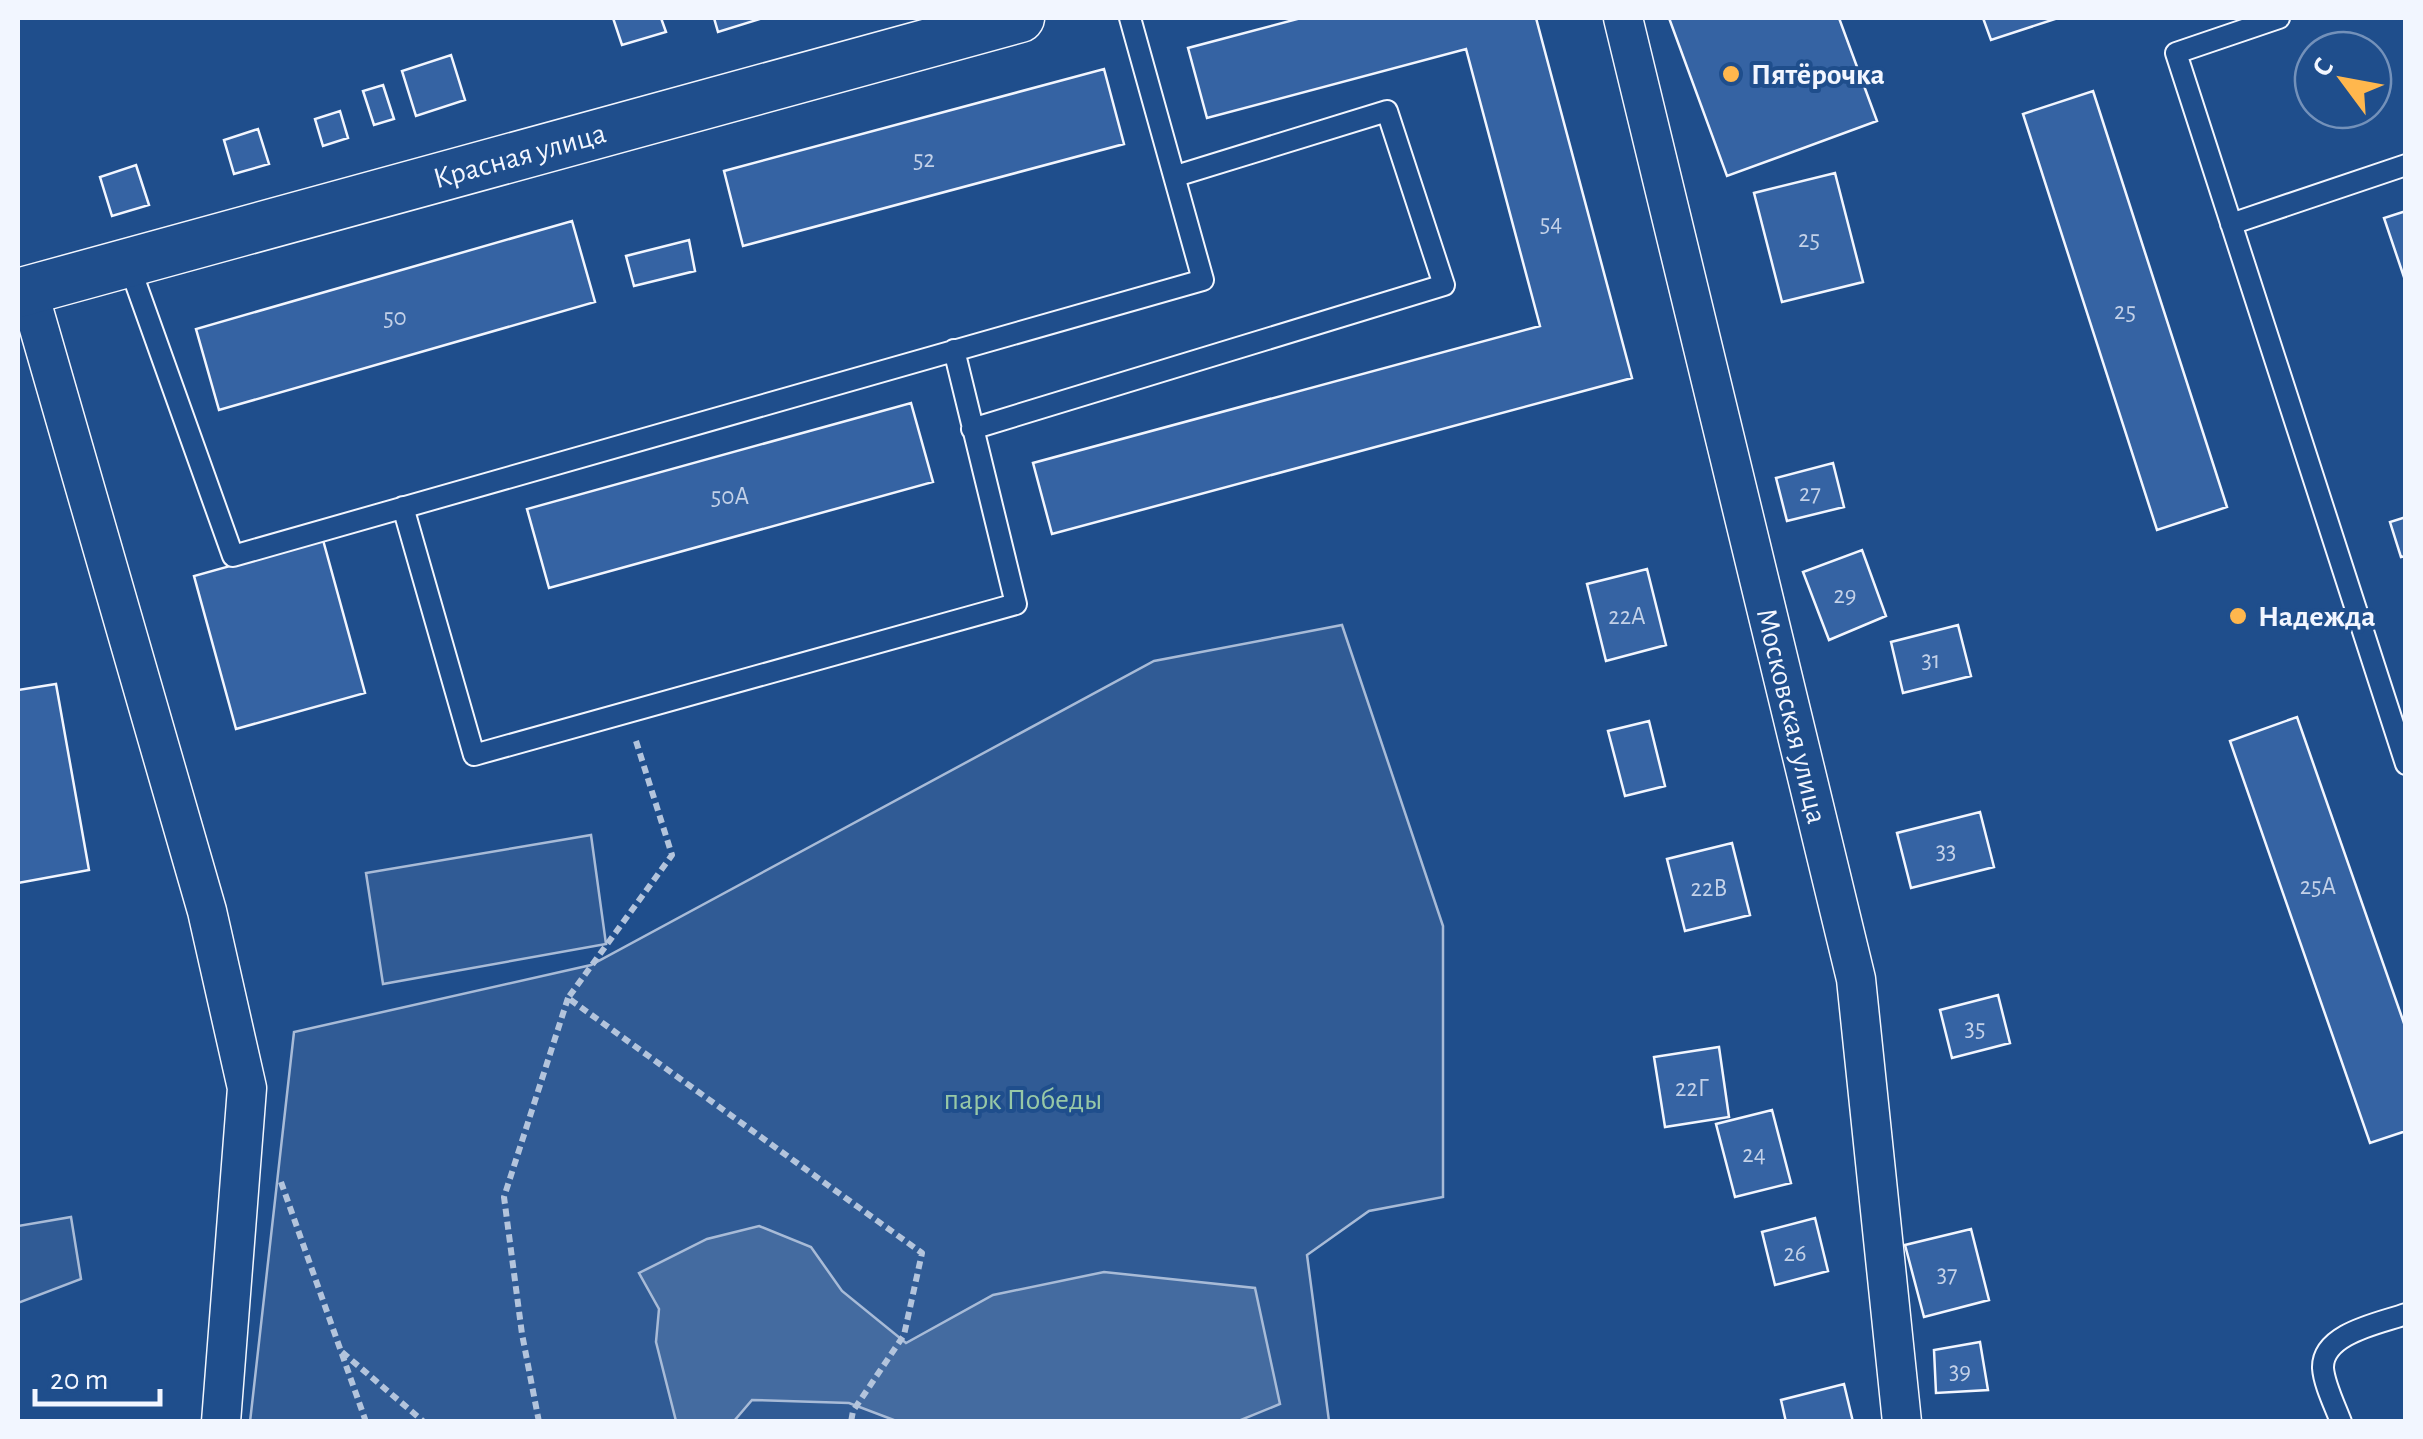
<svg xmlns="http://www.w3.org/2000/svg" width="2423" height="1439" font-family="'Alegreya Sans',sans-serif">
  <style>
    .built { fill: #305b95; stroke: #a8bbd7; stroke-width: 2.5 }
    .water { fill: #446ba0; stroke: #a8bbd7; stroke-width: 2.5 }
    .building { fill: #3563a3; stroke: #f2f6ff; stroke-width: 2.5 }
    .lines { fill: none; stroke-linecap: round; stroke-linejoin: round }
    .service-casing { stroke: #f2f6ff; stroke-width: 24 }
    .minor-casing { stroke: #f2f6ff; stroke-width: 41 }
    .tertiary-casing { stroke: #f2f6ff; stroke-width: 51 }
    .path { stroke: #b3c4dc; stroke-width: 6; stroke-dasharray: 8 5; stroke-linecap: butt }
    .service { stroke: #1f4e8c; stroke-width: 20 }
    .minor { stroke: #1f4e8c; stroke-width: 38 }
    .tertiary { stroke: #1f4e8c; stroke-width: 48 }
    .poi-dot { fill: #ffb74d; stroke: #1f4e8c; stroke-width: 4 }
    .labels { text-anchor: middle; stroke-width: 8; stroke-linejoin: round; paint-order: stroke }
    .number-label { font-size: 25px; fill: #c3d1e8 }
    .poi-label { font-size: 30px; font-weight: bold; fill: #f2f6ff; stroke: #1f4e8c; text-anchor: start }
    .street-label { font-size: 30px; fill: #f2f6ff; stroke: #1f4e8c }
    .park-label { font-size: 30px; fill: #97c8a6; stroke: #1f4e8c }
  </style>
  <rect width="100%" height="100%" fill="#1f4e8c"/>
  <path class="built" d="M1342 625 1443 926V1197L1369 1211 1307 1255 1329 1421 250 1422 294 1032 591 965 1154 661Z
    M591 835 606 944 383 984 366 873Z
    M71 1217 81 1279 18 1303V1226Z"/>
  <path class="water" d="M759 1226 811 1247 842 1291 906 1343 993 1295 1104 1272 1255 1288 1280 1404 1236 1422H899L849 1403 752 1400 734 1421H676L656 1342 659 1309 639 1273 707 1239Z"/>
  <path class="building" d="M613 18H661L666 32 622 45Z
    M714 18H759L760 19 718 32Z
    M1301 18H1536L1632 378 1052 534 1033 463 1540 326 1466 49 1207 118 1188 48Z
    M1669 18H1839L1877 121 1727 176Z
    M1983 18H2058L1991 40Z
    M451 55 465 100 416 116 402 71Z
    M1104 69 1124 144 743 246 724 171Z
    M383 85 394 119 374 125 363 91Z
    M2093 91 2227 507 2157 530 2023 114Z
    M340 111 348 138 323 146 315 119Z
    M258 129 269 164 234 174 224 140Z
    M136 165 149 205 112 216 100 177Z
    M1835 173 1863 282 1782 302 1754 193Z
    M2406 211V283L2384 218Z
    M572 221 595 302 219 410 196 329Z
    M689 240 695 271 634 286 626 256Z
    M911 403 933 482 549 588 527 509Z
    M1833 463 1844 507 1787 521 1776 478Z
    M2406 517V556L2401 557 2390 522Z
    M323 540 365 693 236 729 194 576Z
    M1862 550 1886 616 1829 640 1803 572Z
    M1647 569 1666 645 1606 661 1587 584Z
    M1958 625 1971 676 1903 693 1891 642Z
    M56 684 89 870 18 883V690Z
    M2297 717 2406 1029V1131L2370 1143 2230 741Z
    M1649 721 1665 786 1625 796 1608 731Z
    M1980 812 1994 867 1911 888 1897 833Z
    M1732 843 1750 915 1685 931 1667 859Z
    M1998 995 2010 1043 1952 1058 1940 1010Z
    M1719 1047 1729 1117 1665 1127 1654 1057Z
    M1772 1110 1791 1183 1735 1197 1716 1124Z
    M1815 1218 1828 1271 1775 1285 1762 1232Z
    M1971 1229 1989 1300 1924 1317 1905 1245Z
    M1980 1342 1988 1390 1936 1393 1934 1350Z
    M1844 1384 1853 1422H1786L1781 1400Z"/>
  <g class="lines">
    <defs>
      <path id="service" d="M2279 18 2176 53 2406 764
        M2231 224 2406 165
        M128 262 233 556 1203 280 1130 18
        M972 429 1444 285 1387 111 1176 176
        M403 507 474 755 1016 604 954 350
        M2341 1422C2335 1406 2324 1384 2323 1368 2322 1333 2381 1323 2406 1314"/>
      <g id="minor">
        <path id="s1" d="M1623 18 1856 979 1902 1422"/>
        <path d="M28 290 207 911 247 1088 221 1422"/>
      </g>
      <g id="tertiary">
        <path id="s2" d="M18 293 1020 18"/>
      </g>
    </defs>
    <use href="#service" class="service-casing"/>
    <use href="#minor" class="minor-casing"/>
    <use href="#tertiary" class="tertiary-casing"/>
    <path class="path" d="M636 741 672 855 568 998 922 1253 904 1335 853 1411 851 1422
      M281 1182 366 1422
      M342 1352 424 1422
      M539 1422 522 1334 504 1197 568 998"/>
    <use href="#service" class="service"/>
    <use href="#minor" class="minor"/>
    <use href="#tertiary" class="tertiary"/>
  </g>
  <g class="poi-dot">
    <circle cx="1731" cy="74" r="10"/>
    <circle cx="2238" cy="616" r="10"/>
  </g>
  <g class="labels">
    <g class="number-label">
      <text x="924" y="167">52</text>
      <text x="1551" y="231">54</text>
      <text x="1809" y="247">25</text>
      <text x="2125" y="319">25</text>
      <text x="395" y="325">50</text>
      <text x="1810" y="501">27</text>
      <text x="730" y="504">50А</text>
      <text x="1845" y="603">29</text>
      <text x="1627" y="624">22А</text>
      <text x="1931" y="668">31</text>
      <text x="1946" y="859">33</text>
      <text x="2318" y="894">25А</text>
      <text x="1709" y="896">22В</text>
      <text x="1975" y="1036">35</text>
      <text x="1692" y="1096">22Г</text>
      <text x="1754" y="1162">24</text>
      <text x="1795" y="1261">26</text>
      <text x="1947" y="1282">37</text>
      <text x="1960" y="1379">39</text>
    </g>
    <g class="poi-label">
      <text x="1751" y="84">Пятёрочка</text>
      <text x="2258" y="626">Надежда</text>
    </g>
    <g class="street-label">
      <text dy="10" stroke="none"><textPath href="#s2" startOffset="520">Красная улица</textPath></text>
      <text dy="10" stroke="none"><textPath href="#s1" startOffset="718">Московская улица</textPath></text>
    </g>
    <g class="park-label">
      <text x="1023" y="1109">парк Победы</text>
    </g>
  </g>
  <rect width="2423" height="1439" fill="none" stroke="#f2f6ff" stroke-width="40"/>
  <g transform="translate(2343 80) rotate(302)"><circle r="48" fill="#1f4e8c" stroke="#7391ba" stroke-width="2.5"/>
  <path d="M0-8L18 38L0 25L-18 38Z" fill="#ffb74d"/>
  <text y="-15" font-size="28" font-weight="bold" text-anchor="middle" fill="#f2f6ff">С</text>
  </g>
  <path d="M35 1389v15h125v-15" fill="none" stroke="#f2f6ff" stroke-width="5"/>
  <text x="50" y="1389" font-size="30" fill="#f2f6ff" stroke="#1f4e8c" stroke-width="8" paint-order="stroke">20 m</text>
</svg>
